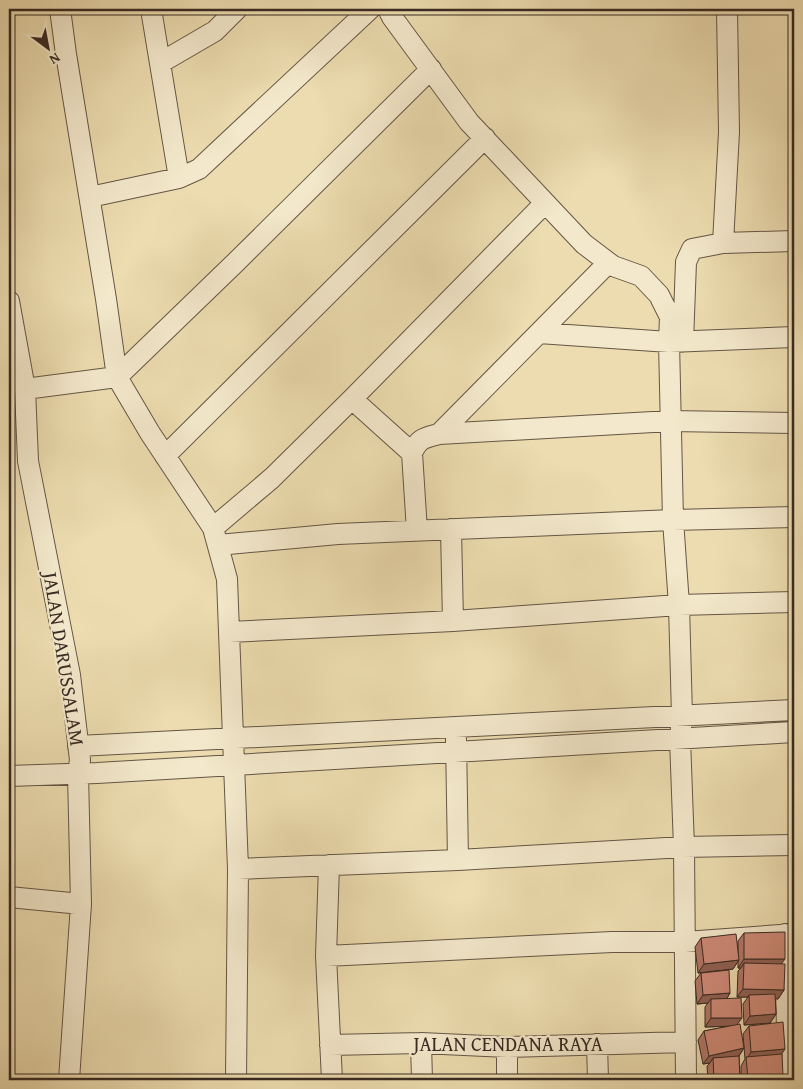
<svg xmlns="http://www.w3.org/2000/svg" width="803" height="1089" font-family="'Gentium Book Plus',serif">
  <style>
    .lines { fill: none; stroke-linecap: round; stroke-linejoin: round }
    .minor-casing { stroke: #655646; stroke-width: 22 }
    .minor { stroke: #f3e8cb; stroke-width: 20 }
    .wall { fill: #b17767; stroke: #382a23 }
    .shaded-wall { fill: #906154; stroke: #382a23 }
    .building { fill: #ce8a78; stroke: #382a23 }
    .labels { text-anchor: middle; stroke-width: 4.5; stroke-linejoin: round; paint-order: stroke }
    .street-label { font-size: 20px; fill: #382a23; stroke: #f3e8cb }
  </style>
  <rect width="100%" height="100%" fill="#ecdcaf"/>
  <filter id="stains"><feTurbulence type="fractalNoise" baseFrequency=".004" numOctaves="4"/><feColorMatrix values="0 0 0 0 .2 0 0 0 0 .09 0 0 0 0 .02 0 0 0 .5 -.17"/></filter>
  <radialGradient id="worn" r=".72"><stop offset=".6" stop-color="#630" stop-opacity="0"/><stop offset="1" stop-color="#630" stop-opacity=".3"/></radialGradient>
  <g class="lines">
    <defs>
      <path id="minor" d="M60 9 66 54 106 299 117 377
        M388 9 392 17 469 122 584 244 613 266 641 276 659 295 670 317 669 342 673 520 679 605 682 716 680 739 684 847 686 1080
        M160 63 215 31 237 9
        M179 178 199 169 370 9
        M90 197 179 178 151 9
        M723 243 729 132 727 9
        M9 301 25 389 28 461 70 675 80 760 78 774 81 904 69 1080
        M539 333 669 342 794 337
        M683 342 686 262 692 249 723 243 794 241
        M117 377 235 263 431 69
        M25 389 117 377 150 433 213 528 227 579 238 869 236 1080
        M352 399 412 453
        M439 434 608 263
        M165 456 485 138
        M213 528 272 478 352 399 545 203
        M451 529 453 621
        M417 531 412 453C419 438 424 438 439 434L671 421 794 423
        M218 545 338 534 673 520 794 517
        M229 632 453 621 679 605 794 602
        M456 739 458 860
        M78 746 794 710
        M9 776 97 773 794 732
        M329 865 326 956 332 1080
        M238 869 458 860 684 847 794 845
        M9 897 81 904
        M785 934 788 1080
        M326 956 612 942H685L794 934
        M421 1043 422 1080
        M597 1044 598 1080
        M330 1045 421 1043 507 1047 686 1042
        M507 1047V1080"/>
    </defs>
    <use href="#minor" class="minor-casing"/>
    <use href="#minor" class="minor"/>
  </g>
  <path class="wall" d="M744 933 781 964 784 990 778 999 775 998 776 1014 770 1023 744 1025 743 1004 748 997H737L738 971 741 968H738V961L733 969 698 973 695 947 701 938 738 954V941Z
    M701 973 730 993 727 998 744 1048 739 1056 740 1080H708L707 1066 710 1063 703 1064 698 1040 704 1031 731 1026 705 1027V1007L708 1003 697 1004 695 981Z
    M749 1026 782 1054 780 1080H741V1066L745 1059 743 1034Z"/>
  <path class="shaded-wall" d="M744 959H785L779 967 744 963 741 968H738Z
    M739 960 733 969 698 973 704 964Z
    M743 989 784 990 778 999 749 997V995L748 997H737Z
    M730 993 725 1002 711 999 708 1003 697 1004 703 995Z
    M776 1014 770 1023 744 1025 750 1016Z
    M711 1018H742L736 1026 705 1027Z
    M744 1048 738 1057 713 1058 710 1063 703 1064 709 1056Z
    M785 1049 779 1058 747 1059 751 1052Z
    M783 1076 780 1080H747L748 1079Z"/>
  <path class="building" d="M785 932V959H744V933Z
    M736 934 739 960 704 964 701 938Z
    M744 963 785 964 784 990 743 989Z
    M729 970 730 993 703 995 701 973Z
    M775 994 776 1014 750 1016 749 995Z
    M741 998 742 1018H711V999Z
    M783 1022 785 1049 751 1052 749 1026Z
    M740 1024 744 1048 709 1056 704 1031Z
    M782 1054 783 1076 748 1079 746 1057Z
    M739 1056 740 1080H714L713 1058Z"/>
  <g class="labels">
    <g class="street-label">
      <text transform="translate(64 659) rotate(81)" y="7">JALAN DARUSSALAM</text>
      <text x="508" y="1051">JALAN CENDANA RAYA</text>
    </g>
  </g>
  <rect width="803" height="1089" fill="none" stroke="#ecdcaf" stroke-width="30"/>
  <rect x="10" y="10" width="783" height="1069" fill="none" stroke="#382a23" stroke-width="2.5"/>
  <rect x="15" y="15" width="773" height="1059" fill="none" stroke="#382a23"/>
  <g transform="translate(48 48) rotate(148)" stroke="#f3e8cb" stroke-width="4" paint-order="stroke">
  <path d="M0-4L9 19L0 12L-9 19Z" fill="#382a23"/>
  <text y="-8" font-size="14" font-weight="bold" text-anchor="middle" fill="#382a23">N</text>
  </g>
  <rect width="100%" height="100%" filter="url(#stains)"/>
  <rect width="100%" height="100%" fill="url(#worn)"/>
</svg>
